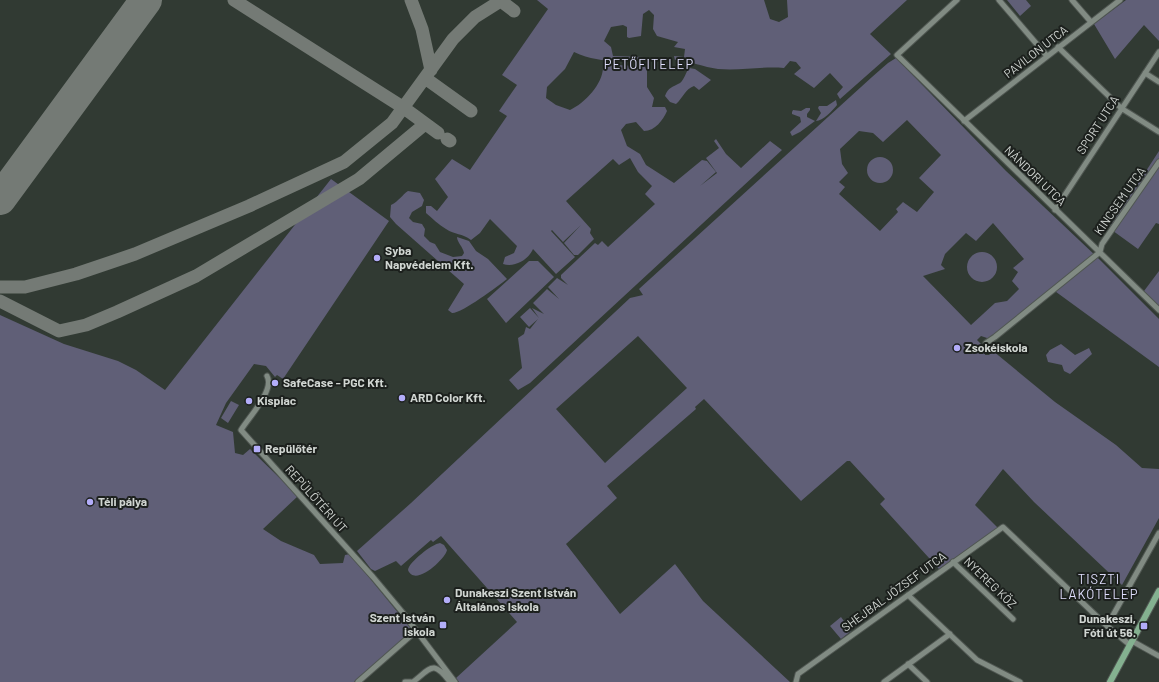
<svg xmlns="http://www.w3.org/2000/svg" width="1159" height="682" font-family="Barlow,sans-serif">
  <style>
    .green { fill: #605f77; fill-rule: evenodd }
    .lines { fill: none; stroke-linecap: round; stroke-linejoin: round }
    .taxiway { stroke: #747a75; stroke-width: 13 }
    .runway { stroke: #747a75; stroke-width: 32 }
    .minor-casing { stroke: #505752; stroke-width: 7 }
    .major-casing { stroke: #505752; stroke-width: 8 }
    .minor { stroke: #818b83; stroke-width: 5 }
    .major { stroke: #84b190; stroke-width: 6 }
    .poi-dot { fill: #b3adf9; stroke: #1c201d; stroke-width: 1.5 }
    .labels { text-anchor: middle; stroke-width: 4; stroke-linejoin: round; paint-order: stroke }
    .street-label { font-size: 12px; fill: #d1d6d2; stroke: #1c201d }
    .poi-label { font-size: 12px; font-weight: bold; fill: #d1d6d2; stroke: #1c201d; text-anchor: start }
    .neighbourhood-label { font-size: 13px; letter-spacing: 1px; fill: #dfdefc; stroke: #1c201d }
  </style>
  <rect width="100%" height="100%" fill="#313a33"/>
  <path class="green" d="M537 0H764L770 19 779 22 788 17 787 0H907L870 34 891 54 840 99 837 94 843 87 830 73 814 88 794 74 801 68 796 62 790 61 784 68C762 66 741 71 718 69 703 67 691 61 675 60L674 56 684 57 685 49 674 47 678 42 657 36 653 29 654 15 649 10 643 14 641 36 629 38 627 37V27L623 25 611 27 604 41 611 47 613 56 644 57 642 60C617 61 598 63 574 52L565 69 547 87 546 98 556 105 570 110C585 103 603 84 603 67L612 65 644 66 647 69V87L654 98 652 107H665L667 111C663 120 655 131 644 131L636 122 626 124 621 130 627 146 640 154 646 165 674 183 702 160 707 161 716 172 700 186 717 173 706 158 719 148 714 141 716 139 726 154 741 168 770 141 782 150 530 383 518 390 509 380 522 368 518 338 524 334 526 327 530 329 538 319 529 327 520 317 530 308 539 318 532 308 544 314 533 303 547 289 559 299 548 287 557 278 568 285 561 278V275L595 243 598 245 602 241 608 247 655 204 645 194 652 186 638 172 630 158 619 165 613 159 566 201 591 229 590 233 594 239 578 255H574L564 243 581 225 563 242 552 230 551 231 575 257 556 274 533 249C529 259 515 268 503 264L505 257 514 253 517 246 490 219 480 233 471 240C462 233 455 235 446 229 439 225 432 218 426 213V206H431L437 211 448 197 435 179 452 159 470 170 507 116 499 111 517 85 502 75 548 9Z
    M1007 0H1026L1031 6 1020 16Z
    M1126 0H1159V41L1144 25 1115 59 1094 24Z
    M896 58 1006 171 1097 257 1159 319V367L1052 289 990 339 981 336 977 340 985 348V355H989L993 351 1055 402 1116 445 1142 468 1159 469V518L1122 585 1034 502 1003 469 975 505 998 528 939 569 880 504 885 499 850 461H847L801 501 704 399 695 407 696 409 607 486 617 498 566 544 620 614 675 564 703 601 790 682H459L456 678 517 622 441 536 433 542 431 540 401 566 396 561 375 571 371 569 357 551 411 503 630 298 643 295 639 289 872 77 888 63ZM907 120 941 155 919 178 934 192 917 212 903 202 896 209 898 212 880 231 839 194 845 187 839 182 848 173 842 164 840 149 859 131 873 133 883 142ZM993 223 1024 259 1013 268 1018 272 1012 281 1019 289 1007 301 995 303 971 325 923 276 945 269 941 265 945 254 966 233 976 241ZM638 336 687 388 605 463 556 409Z
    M689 68 695 69 711 80 699 90 694 86C685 89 683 98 676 104L670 102 665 96C668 87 673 87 680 83 684 80 686 72 689 68Z
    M836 100 837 105C832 111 823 121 816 121L821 113 818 108 819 106H827Z
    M806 108H810V110L807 114V117L815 121 800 132 792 136 790 132 801 122 800 117 792 114V112L793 110 801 111Z
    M1159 151V224L1156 223 1138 249 1109 228Z
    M867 170a13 13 0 1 1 26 0a13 13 0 1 1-26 0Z
    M331 179 389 221 283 379 277 375 275 377 266 366 254 364 226 403 216 425 233 432 235 453 243 455 250 449 298 496 263 529 281 541 314 555 320 564 343 563 345 555 350 554 413 631 354 682H0V315L64 344 118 361 136 370 165 390Z
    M408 191 420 193 424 200 422 206 412 212 409 218 413 222 422 224 425 229 424 236 430 242 435 244 440 252 453 257 462 256 464 253C463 247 457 242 457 237L469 241 476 251 488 259 507 279C498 286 461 314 452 313L448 310 464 284 396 224 390 217 391 205C399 201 402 195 408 191Z
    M967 267a15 15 0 1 1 30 0a15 15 0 1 1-30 0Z
    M529 261H538L554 277 506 323 487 299Z
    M1159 271V306L1144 291Z
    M1061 344 1075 355 1089 348 1092 354 1070 374 1064 371 1062 365 1048 362 1046 355 1050 350Z
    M231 401 239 405 228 423 221 418Z
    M440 543 444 545 447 550C446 558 415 588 408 570 409 562 432 544 440 543Z
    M841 617 851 631 841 639 830 626Z"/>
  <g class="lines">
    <path class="taxiway" d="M234 0 404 108 438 133
      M411 0 422 29 431 70
      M501 1 514 11
      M425 78 471 111
      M447 139 450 141
      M0 287H25L76 274 135 254 249 206 344 162 392 123 453 39 475 17 502 0
      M0 301 59 331 86 325 117 312 196 276 359 179 425 124"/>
    <path class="runway" d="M0 199 146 0"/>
    <defs>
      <path id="minor" d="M957 0 897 55 1159 310
        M999 0 1047 56
        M1072 0 1091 22
        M1058 47 1121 108 1159 132
        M1145 73 1159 82
        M964 121 1120 0
        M1055 210 1159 52
        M986 343 995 337 1100 252 1102 244 1159 162
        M267 376C275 390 249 417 241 430L373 577 403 613 455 682
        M953 562 1013 619
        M908 595 977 660 1020 682
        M1107 626 1159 533
        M1132 641 1159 656
        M908 664 927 682
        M358 682 416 631
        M405 682H411
        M413 682C432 667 433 660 450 682
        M796 682 798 674 1003 527 1107 626 1130 645
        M884 682 950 634"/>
      <path id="major" d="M1110 682 1159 591"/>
    </defs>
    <use href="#minor" class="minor-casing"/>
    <use href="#major" class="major-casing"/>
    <use href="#minor" class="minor"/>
    <use href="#major" class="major"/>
  </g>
  <g class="poi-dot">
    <circle cx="377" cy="258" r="4"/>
    <circle cx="957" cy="348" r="4"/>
    <circle cx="275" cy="383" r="4"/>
    <circle cx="402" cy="398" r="4"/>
    <circle cx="249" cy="401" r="4"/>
    <rect x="253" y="445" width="8" height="8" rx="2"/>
    <circle cx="90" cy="502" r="4"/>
    <circle cx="447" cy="600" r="4"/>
    <rect x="439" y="621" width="8" height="8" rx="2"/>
    <rect x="1140" y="622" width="8" height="8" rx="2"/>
  </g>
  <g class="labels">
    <g class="street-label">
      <text transform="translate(1036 52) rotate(-38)" y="4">PAVILON UTCA</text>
      <text transform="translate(1098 125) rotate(-57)" y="4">SPORT UTCA</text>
      <text transform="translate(1035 176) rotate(44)" y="4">NÁNDORI UTCA</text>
      <text transform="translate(1120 201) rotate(-55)" y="4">KINCSEM UTCA</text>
      <text transform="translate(316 499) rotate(48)" y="4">REPÜLŐTÉRI ÚT</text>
      <text transform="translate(990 583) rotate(44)" y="4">NYEREG KÖZ</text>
      <text transform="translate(894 592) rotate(-36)" y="4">SHEJBAL JÓZSEF UTCA</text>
    </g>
    <g class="poi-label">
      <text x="385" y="255">Syba<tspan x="385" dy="14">Napvédelem Kft.</tspan></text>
      <text x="965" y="352">Zsokéiskola</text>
      <text x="283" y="387">SafeCase - PGC Kft.</text>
      <text x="410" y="402">ARD Color Kft.</text>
      <text x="257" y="405">Kispiac</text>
      <text x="265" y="453">Repülőtér</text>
      <text x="98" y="506">Téli pálya</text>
      <text x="455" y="597">Dunakeszi Szent István<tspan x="455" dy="14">Általános Iskola</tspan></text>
      <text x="435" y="622" text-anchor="end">Szent István<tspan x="435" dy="14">iskola</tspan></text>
      <text x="1136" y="623" text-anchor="end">Dunakeszi,<tspan x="1136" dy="14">Fóti út 56.</tspan></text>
    </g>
    <g class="neighbourhood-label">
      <text x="649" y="69">PETŐFITELEP</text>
      <text x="1099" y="584">TISZTI<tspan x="1099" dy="15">LAKÓTELEP</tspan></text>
    </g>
  </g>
</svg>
